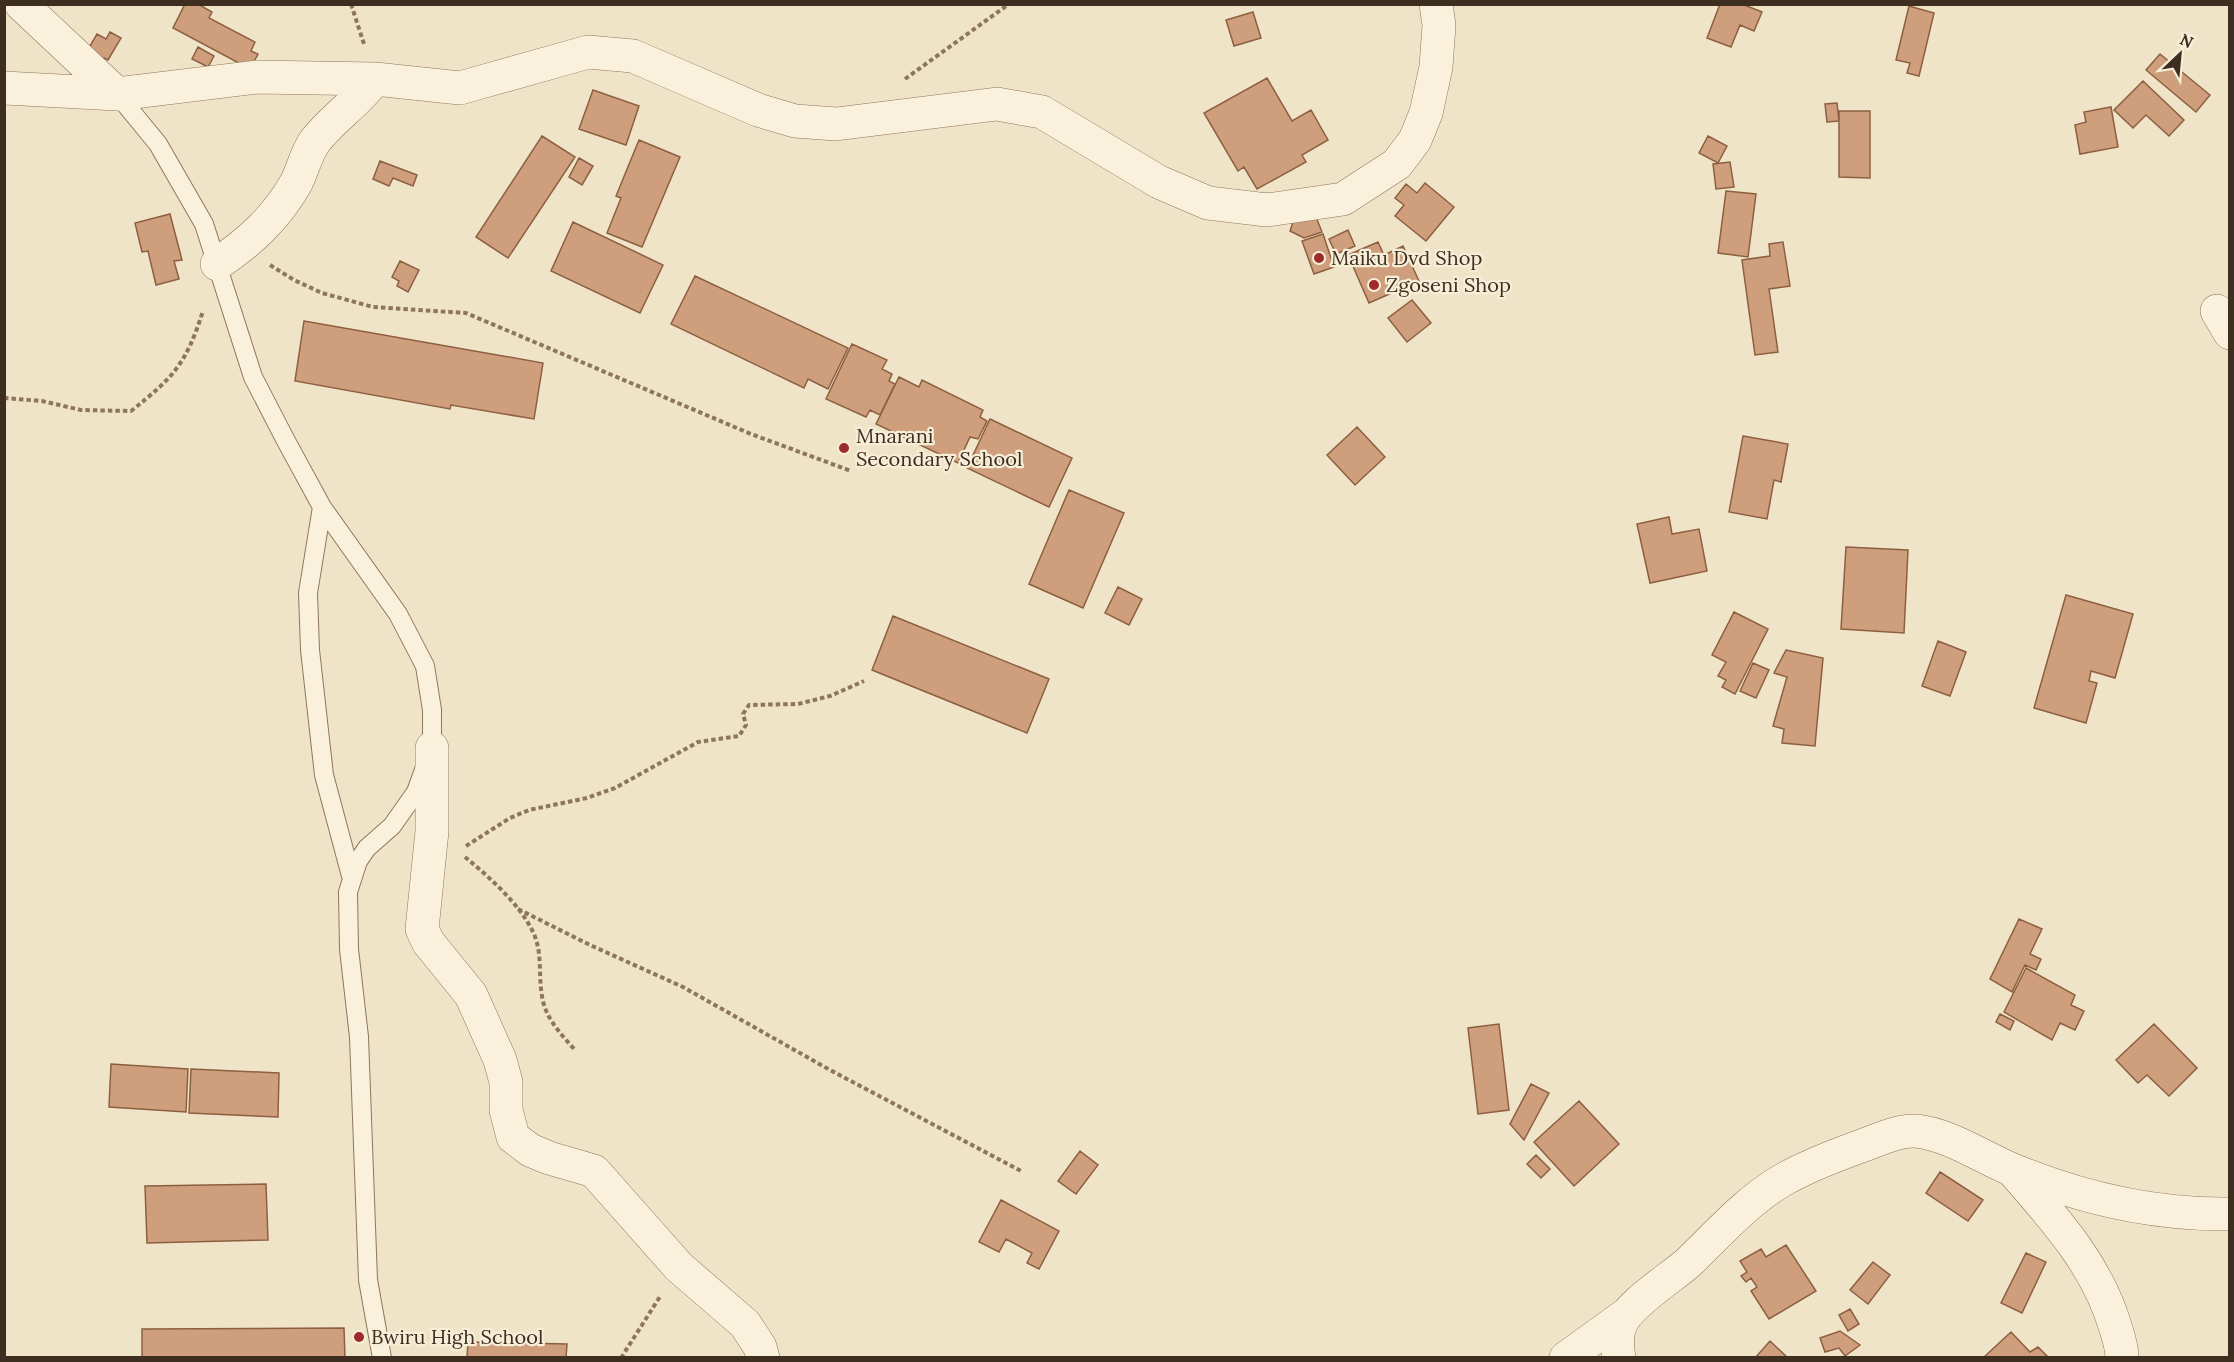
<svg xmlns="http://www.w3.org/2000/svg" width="2234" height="1362" font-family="Lora,serif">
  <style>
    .building { fill: #cf9f7d; stroke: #8d5f41; stroke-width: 1.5 }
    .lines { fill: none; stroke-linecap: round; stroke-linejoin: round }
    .service-casing { stroke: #8d765c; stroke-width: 20 }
    .minor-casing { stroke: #8d765c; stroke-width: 34 }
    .path { stroke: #8d765c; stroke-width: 4; stroke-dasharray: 4.5 3; stroke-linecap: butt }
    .service { stroke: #faf1dc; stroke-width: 18 }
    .minor { stroke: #faf1dc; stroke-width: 33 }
    .poi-dot { fill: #9e2a2b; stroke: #f7eed8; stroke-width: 2 }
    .labels { text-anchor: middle; stroke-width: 4.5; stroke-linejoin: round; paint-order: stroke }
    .poi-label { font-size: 20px; fill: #3d2e20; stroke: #f7eed8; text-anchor: start }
  </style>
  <rect width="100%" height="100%" fill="#f0e4c8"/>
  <path class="building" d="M185 4H198L212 12 209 18 255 42 251 51 258 54 250 69 173 28Z
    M1720 4H1742L1762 12 1754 31 1740 25 1731 47 1707 38Z
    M1909 6 1934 13 1919 76 1907 73 1910 63 1896 60Z
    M1253 12 1261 38 1234 46 1226 20Z
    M110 32 121 38 108 60 104 58 103 60 87 51 97 34 106 39Z
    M198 47 214 56 208 67 192 59Z
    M2160 54 2210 95 2196 112 2146 70Z
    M1267 78 1292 121 1311 110 1328 140 1302 155 1306 162 1257 189 1244 167 1238 171 1204 113Z
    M2143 81 2184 120 2169 136 2146 115 2133 128 2114 110Z
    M593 90 639 106 626 145 579 129Z
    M1837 103 1839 121 1827 122 1825 104Z
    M2111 107 2118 147 2080 154 2075 125 2086 122 2084 112Z
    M1839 111H1870V178L1839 177Z
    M542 136 575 157 508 258 476 237Z
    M1708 136 1727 146 1718 163 1699 153Z
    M639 140 680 157 642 247 607 233 621 198 616 196Z
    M579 158 593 166 582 185 569 177Z
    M380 161 417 175 413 186 393 178 389 186 373 179Z
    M1730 162 1734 187 1716 189 1713 164Z
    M1425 183 1454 207 1426 241 1395 216 1404 205 1395 198 1406 184 1417 193Z
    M1726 191 1756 194 1748 257 1718 253Z
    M170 214 182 260 174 261 179 279 156 285 148 251 142 252 135 223Z
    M1316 217 1322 232 1304 238 1290 231 1293 222Z
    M573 222 663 265 640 313 551 271Z
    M1348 230 1355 246 1336 254 1329 239Z
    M1323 234 1334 267 1314 274 1302 241Z
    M1378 242 1384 255 1403 246 1419 281 1369 303 1348 255Z
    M1783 242 1790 286 1769 289 1778 352 1755 355 1742 260 1770 256 1769 244Z
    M400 261 419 270 408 292 397 286 399 281 392 277Z
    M695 276 848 348 828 389 808 379 804 388 671 324Z
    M1412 300 1431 323 1407 342 1388 318Z
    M304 321 543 363 534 419 451 405 450 409 295 381Z
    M852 344 887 360 882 369 892 374 889 381 895 384 880 415 870 410 866 417 826 399Z
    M899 377 919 387 922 380 983 410 980 417 987 421 978 439 970 437 958 463 876 424Z
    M990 419 1072 458 1049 507 967 468Z
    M1357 427 1385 457 1355 485 1327 455Z
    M1743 436 1788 444 1781 482 1774 480 1767 519 1729 512Z
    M1069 490 1124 513 1083 608 1029 584Z
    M1669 517 1672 534 1699 529 1707 571 1650 583 1637 524Z
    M1846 547 1908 550 1904 633 1841 629Z
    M1118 587 1142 599 1129 625 1105 613Z
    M2066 595 2133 614 2115 678 2091 671 2089 681 2097 683 2086 723 2034 708Z
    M1734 612 1768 629 1735 694 1722 687 1726 680 1718 676 1726 662 1712 655Z
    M893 616 1049 679 1027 733 872 670Z
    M1938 641 1966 652 1950 696 1922 686Z
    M1786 650 1823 658 1815 746 1782 743 1784 729 1773 726 1787 677 1774 673Z
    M1753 663 1769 670 1756 698 1740 691Z
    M2019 919 2042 929 2030 954 2041 959 2036 970 2025 965 2012 992 1990 979Z
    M2026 968 2075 995 2071 1005 2084 1011 2075 1030 2060 1023 2052 1040 2004 1012Z
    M2000 1014 2014 1021 2010 1030 1996 1022Z
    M1499 1024 1509 1110 1478 1114 1468 1028Z
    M2154 1024 2197 1068 2169 1096 2147 1075 2138 1083 2116 1060Z
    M111 1064 188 1069 186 1112 109 1107Z
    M191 1069 279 1073 278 1117 189 1113Z
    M1531 1084 1549 1093 1524 1140 1510 1124Z
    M1579 1101 1619 1144 1574 1186 1534 1142Z
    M1080 1151 1098 1165 1076 1194 1058 1181Z
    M1536 1155 1550 1169 1541 1178 1527 1164Z
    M1940 1172 1983 1200 1968 1221 1926 1193Z
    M266 1184 268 1240 147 1243 145 1186Z
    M1001 1200 1059 1231 1039 1269 1027 1263 1032 1253 1006 1239 999 1252 979 1242Z
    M1786 1245 1816 1291 1769 1319 1751 1291 1757 1287 1751 1278 1746 1282 1741 1276 1747 1272 1740 1261 1761 1249 1766 1257Z
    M2026 1253 2046 1262 2022 1313 2001 1303Z
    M1873 1262 1890 1275 1868 1304 1850 1290Z
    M1850 1309 1859 1324 1848 1331 1839 1315Z
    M344 1328 345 1358H142V1329Z
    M1840 1331 1860 1345 1845 1356 1839 1348 1825 1352 1820 1338Z
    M2011 1332 2030 1352 2038 1347 2049 1358H1983Z
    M1770 1341 1788 1358H1755Z
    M468 1342 567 1344 566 1358H467Z"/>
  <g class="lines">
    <defs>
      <path id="service" d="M117 94 158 144 204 224 253 377 285 439 322 507 398 614 425 666 432 710V748L416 792 392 826 367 848 358 861 348 892 349 949 359 1037 368 1280 382 1358
        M322 507 308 593 310 650 324 775 351 876"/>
      <path id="minor" d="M21 4 117 94
        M4 88 117 94 258 77 375 79 460 88 588 52 633 56 758 110 795 121 836 124 997 104 1042 112 1159 182 1208 203 1267 210 1343 199 1397 164 1415 140 1426 113 1436 67 1439 25 1436 4
        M217 264C250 242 276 218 296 183 303 169 306 154 315 141 333 118 357 103 375 79
        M2217 311 2230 333
        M432 748V831L422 929 428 942 471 995 500 1060 506 1082V1110L513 1137 530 1150 549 1158 594 1171 679 1267 745 1324 760 1347 763 1358
        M2013 1171C2054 1218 2097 1265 2115 1326 2118 1336 2122 1346 2122 1358
        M1566 1358 1627 1314
        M1619 1358C1617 1347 1616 1337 1620 1326 1627 1305 1671 1278 1689 1262 1718 1234 1746 1202 1781 1181 1807 1166 1836 1155 1864 1145 1880 1139 1899 1130 1916 1131 1951 1135 1981 1157 2013 1170 2081 1198 2156 1215 2230 1214"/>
    </defs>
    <use href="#service" class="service-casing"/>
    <use href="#minor" class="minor-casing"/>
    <path class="path" d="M351 4 364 44
      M905 79 1009 4
      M270 265 294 280 322 293 373 307 466 313 751 434 851 471
      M4 398 42 401 81 410 131 411C174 377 186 364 203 311
      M466 846 510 818 529 810 587 798 615 788 698 742 739 736 746 725 743 714 749 705 798 704 830 696 864 681
      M465 857C490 878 519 903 533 932 543 953 538 974 542 996 545 1018 561 1034 575 1050
      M518 909 590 945 683 987 830 1070 1023 1172
      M621 1358 661 1295"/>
    <use href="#service" class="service"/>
    <use href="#minor" class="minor"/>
  </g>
  <g class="poi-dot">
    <circle cx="1319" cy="258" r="6"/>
    <circle cx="1374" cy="285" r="6"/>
    <circle cx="844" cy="448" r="6"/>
    <circle cx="359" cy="1337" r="6"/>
  </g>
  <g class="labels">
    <g class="poi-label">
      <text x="1331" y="265">Maiku Dvd Shop</text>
      <text x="1386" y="292">Zgoseni Shop</text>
      <text x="856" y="443">Mnarani<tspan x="856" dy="23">Secondary School</tspan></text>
      <text x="371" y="1344">Bwiru High School</text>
    </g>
  </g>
  <rect width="2234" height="1362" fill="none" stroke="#3d2e20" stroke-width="12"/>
  <g transform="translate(2180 54) rotate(26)" stroke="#f7eed8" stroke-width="4.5" paint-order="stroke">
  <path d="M0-4.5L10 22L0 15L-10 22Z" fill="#3d2e20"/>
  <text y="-9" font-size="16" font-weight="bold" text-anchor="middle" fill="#3d2e20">N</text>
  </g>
</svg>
